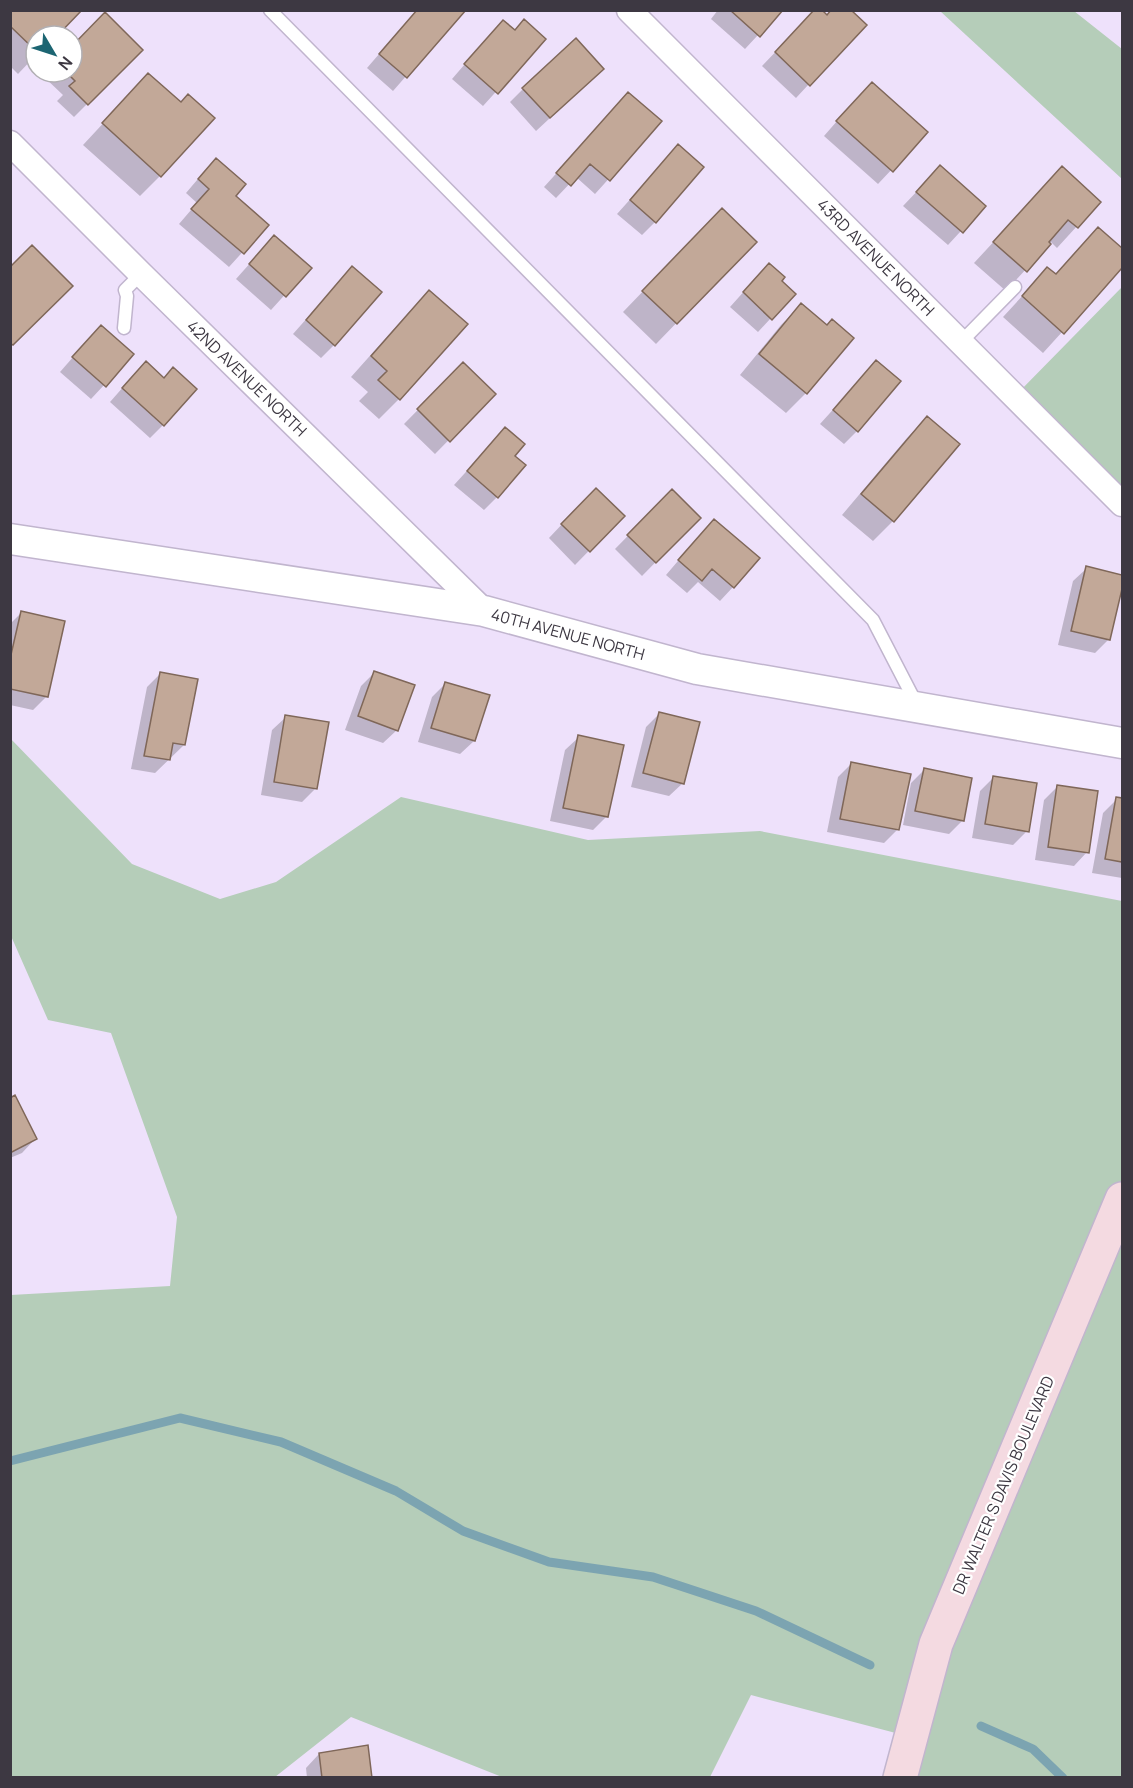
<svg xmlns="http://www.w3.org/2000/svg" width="1133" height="1788" font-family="Manrope,sans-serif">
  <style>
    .green { fill: #b5cdb9 }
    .shadow { fill: #0003 }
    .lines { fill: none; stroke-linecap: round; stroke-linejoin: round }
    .stream { stroke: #7ca4b1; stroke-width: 9 }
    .building { fill: #c2a898; stroke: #7f6759; stroke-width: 1.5 }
    .service-casing { stroke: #c1b5ce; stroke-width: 15 }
    .minor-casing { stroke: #c1b5ce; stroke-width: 27 }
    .tertiary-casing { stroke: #c1b5ce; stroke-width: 33 }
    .secondary-casing { stroke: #c1b5ce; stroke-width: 36 }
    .service { stroke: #fff; stroke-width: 12 }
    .minor { stroke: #fff; stroke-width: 24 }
    .tertiary { stroke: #fff; stroke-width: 30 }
    .secondary { stroke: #f4dae1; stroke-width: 33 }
    .labels { text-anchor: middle; stroke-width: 4.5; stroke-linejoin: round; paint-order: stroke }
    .street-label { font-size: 16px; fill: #3d3842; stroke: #fff }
  </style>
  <rect width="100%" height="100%" fill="#eee1fb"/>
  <path class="green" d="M940 11H1074L1122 49V179Z
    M1122 287V504L1015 396Z
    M10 738 132 864 220 899 276 882 401 797 588 840 760 831 1122 901V1199L1104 1245 1122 1247V1777H900L911 1737 751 1695 710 1777H502L351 1717 275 1777H11V1295L170 1286 177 1217 111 1033 48 1020 11 936Z"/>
  <path class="shadow" d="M10 10 55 36H36V55L18 74 10 66Z
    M417 10H464L393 91 367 68Z
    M718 10H781L745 49 711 19Z
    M804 22 809 84 796 98 762 66Z
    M514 32 544 39 483 106 452 79 490 35Z
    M72 48 141 50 74 117 57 101 63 95 43 76 48 72H72Z
    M148 75 160 176 140 196 83 145Z
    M589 82 536 131 510 102 523 89Z
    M628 94 660 122 595 194 576 177 556 198 544 187Z
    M858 97 926 133 878 184 824 136Z
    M678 146 655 222 642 235 617 214Z
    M940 167 984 206 948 245 903 206Z
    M1062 168 1099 202 1057 248 1051 242 1006 291 974 263Z
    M203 173 234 197 267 225 229 267 179 224 197 203 186 193Z
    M1099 229 1122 250V266L1043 353 1003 317 1047 269 1055 275Z
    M702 230 755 242 656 344 623 312Z
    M261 251 309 268 271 310 236 279Z
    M756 278 780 282 771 318 758 332 730 307Z
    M339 282 334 345 321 358 293 334Z
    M429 292 399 399 379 419 359 401 368 392 351 377 409 312Z
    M801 305 806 393 786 413 740 375 781 325Z
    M88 340 132 355 91 399 60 372Z
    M876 362 857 431 844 444 820 424Z
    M463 364 494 394 435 454 404 424Z
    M132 377 163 425 150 438 110 402Z
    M927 418 958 444 893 521 873 541 842 515 907 438Z
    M505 429 513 456 497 497 484 510 454 485Z
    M672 491 699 518 642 576 615 549Z
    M582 503 623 516 575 565 549 538Z
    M701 534 733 587 720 601 698 582 687 593 666 575Z
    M1087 568 1122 576V583L1109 639 1095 653 1058 645 1073 581Z
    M21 613 46 697 33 710 10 705V624Z
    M375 672 397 730 383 743 345 730 361 686Z
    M161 673 184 745 155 773 131 769 147 687Z
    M446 683 474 741 460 754 418 742 432 697Z
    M659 714 683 783 669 796 631 787 646 727Z
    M286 717 315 789 302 802 261 795 272 730Z
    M579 737 607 816 593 830 550 821 565 750Z
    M851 764 898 829 884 843 827 832 838 777Z
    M924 770 963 820 949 834 903 825 911 783Z
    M994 777 1027 831 1013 845 972 838 980 791Z
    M1058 786 1087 852 1074 866 1035 860 1044 800Z
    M1117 799 1122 800V878L1092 873 1103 813Z
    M10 1099 35 1139 22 1153 10 1158Z
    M319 1754 371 1778H307L306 1768Z"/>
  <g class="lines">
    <path class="stream" d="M10 1461 180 1418 281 1442 396 1491 463 1531 549 1562 653 1577 756 1611 870 1665
      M981 1726 1033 1749 1063 1778"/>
  </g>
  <path class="building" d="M10 10H82L57 36H36V51L10 26Z
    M417 10H466L407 78 379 54Z
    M730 10H783L760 37Z
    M814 10H822L827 15 831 10H851L867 25 810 86 775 52Z
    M105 12 143 50 88 105 69 86 75 81 66 72H72V46Z
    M524 19 546 39 498 94 464 64 503 20 515 30Z
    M576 38 604 69 550 118 522 88Z
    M148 73 181 102 188 94 215 118 161 177 102 123Z
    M872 82 928 132 893 172 836 121Z
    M628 92 662 121 610 181 590 164 571 186 556 173Z
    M678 144 704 167 656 223 630 200Z
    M216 158 246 184 236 196 269 225 244 254 191 209 209 189 198 179Z
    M940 165 986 206 963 233 916 192Z
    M1062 166 1101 202 1078 228 1068 220 1049 242 1051 244 1027 272 993 242Z
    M722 208 757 242 677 324 642 291Z
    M1098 227 1122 248V268L1064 334 1022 296 1047 267 1056 274Z
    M274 235 312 268 286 297 249 264Z
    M32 245 73 286 13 345 10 343V267Z
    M769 263 785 277 782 281 796 294 772 320 743 292Z
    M352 266 382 292 335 346 306 320Z
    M429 290 468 324 400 400 378 380 387 371 371 356Z
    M801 303 827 325 832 319 854 338 807 394 759 354Z
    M101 325 134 354 106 387 72 357Z
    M876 360 901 381 858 432 833 410Z
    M146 361 164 378 173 367 197 389 164 426 122 388Z
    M463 362 496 394 450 442 417 409Z
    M927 416 960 444 894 522 861 494Z
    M505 427 525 444 515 456 526 465 498 498 467 471Z
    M596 488 625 516 590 552 561 524Z
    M672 489 701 518 656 563 627 535Z
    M714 519 760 558 734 588 712 569 702 581 678 560Z
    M1086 566 1122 575V589L1110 640 1071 631Z
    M21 611 65 621 48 697 10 689V659Z
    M374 671 415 685 398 731 358 716Z
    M160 672 198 679 185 745 173 743 170 760 144 756Z
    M445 682 490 695 475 741 431 728Z
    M659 712 700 722 684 784 643 773Z
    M285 715 329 722 317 789 274 782Z
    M578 735 624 745 608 817 563 808Z
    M851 762 911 774 899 830 840 819Z
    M924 768 972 778 964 821 915 811Z
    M993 776 1037 783 1029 832 985 824Z
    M1057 785 1098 791 1089 853 1048 847Z
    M1116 797 1122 798V862L1105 859Z
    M15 1095 37 1139 10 1153V1098Z
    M368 1745 372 1778H322L319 1753Z"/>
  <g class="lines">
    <defs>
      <path id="service" d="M270 10 873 620 916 703
        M124 328 127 296 125 290 141 274
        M961 342 1015 287"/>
      <path id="minor" d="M629 10 1122 504
        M10 143 141 274 484 611"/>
      <path id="tertiary" d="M10 539 484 611 697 669 1122 743"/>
      <path id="secondary" d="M900 1778 936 1644 1122 1199"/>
    </defs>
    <use href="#service" class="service-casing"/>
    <use href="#minor" class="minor-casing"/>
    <use href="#tertiary" class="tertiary-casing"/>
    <use href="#secondary" class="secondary-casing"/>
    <use href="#service" class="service"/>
    <use href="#minor" class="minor"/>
    <use href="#tertiary" class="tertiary"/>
    <use href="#secondary" class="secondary"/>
  </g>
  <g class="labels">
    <g class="street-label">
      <text transform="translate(876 257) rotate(45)" y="6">43RD AVENUE NORTH</text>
      <text transform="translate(247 378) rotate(44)" y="6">42ND AVENUE NORTH</text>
      <text transform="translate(568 634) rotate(15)" y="6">40TH AVENUE NORTH</text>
      <text transform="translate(1003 1485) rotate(-67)" y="6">DR WALTER S DAVIS BOULEVARD</text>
    </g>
  </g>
  <rect width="1133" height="1788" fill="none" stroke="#3d3842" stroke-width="24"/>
  <g transform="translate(54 54) rotate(129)"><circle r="28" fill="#ffffff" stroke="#b1afb3" stroke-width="1.5"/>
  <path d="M0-4.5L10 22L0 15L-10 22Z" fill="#1c6572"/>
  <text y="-9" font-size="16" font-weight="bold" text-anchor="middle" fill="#3d3842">N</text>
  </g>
</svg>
